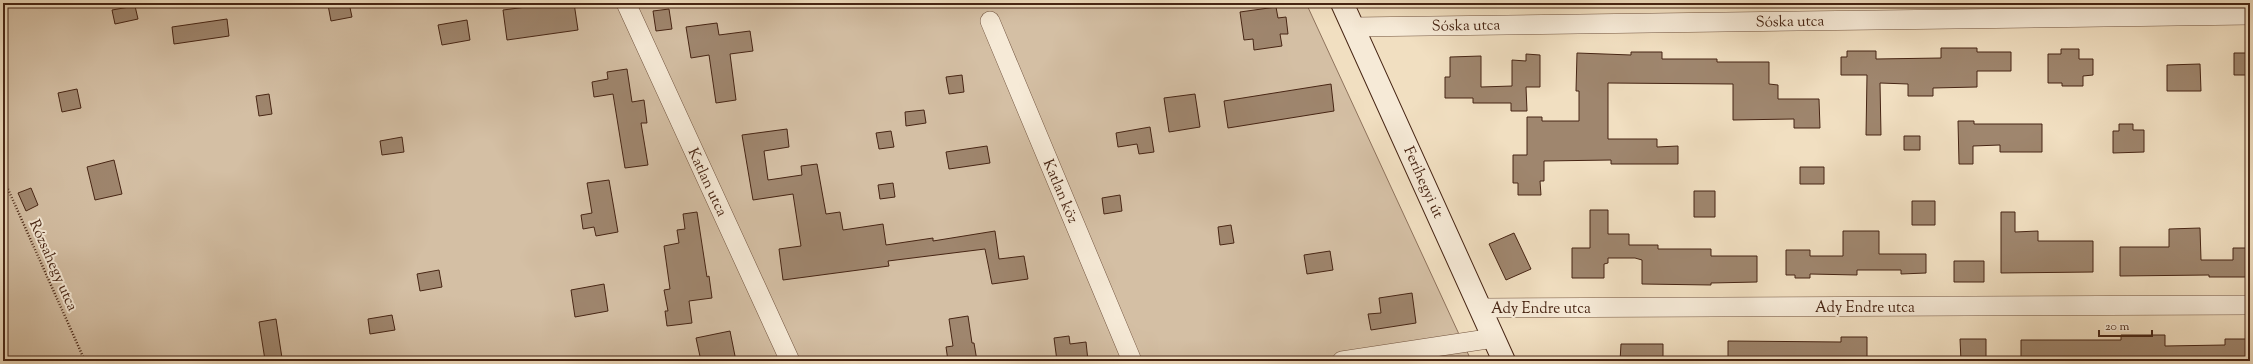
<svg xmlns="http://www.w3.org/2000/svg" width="2253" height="364" font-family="'Sorts Mill Goudy',serif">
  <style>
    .green { fill: #d4bfa4; stroke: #8e725c }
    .building { fill: #9f866e; stroke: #472514 }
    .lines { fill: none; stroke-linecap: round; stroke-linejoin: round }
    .minor-casing { stroke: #72543f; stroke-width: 20 }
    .secondary-casing { stroke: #472514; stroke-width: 24 }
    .path { stroke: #472514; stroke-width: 2.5; stroke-dasharray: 1 2; stroke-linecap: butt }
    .minor { stroke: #f6ead7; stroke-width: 19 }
    .secondary { stroke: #f6ead7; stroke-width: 22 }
    .labels { text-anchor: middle; stroke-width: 4; stroke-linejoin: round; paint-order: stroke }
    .street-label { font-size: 15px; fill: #472514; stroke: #f6ead7 }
  </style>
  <rect width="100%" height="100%" fill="#f1dfc1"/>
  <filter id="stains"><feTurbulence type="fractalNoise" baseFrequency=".005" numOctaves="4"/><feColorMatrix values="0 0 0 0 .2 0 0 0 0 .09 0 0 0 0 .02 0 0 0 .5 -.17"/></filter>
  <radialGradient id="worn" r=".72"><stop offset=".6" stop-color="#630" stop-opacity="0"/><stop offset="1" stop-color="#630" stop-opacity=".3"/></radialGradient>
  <path class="green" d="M3 3H1306L1470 358 1452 361H3Z"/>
  <path class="building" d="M342 3H349L352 17 331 21 328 5Z
    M558 3H574L578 30 507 40 503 10Z
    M135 6 138 19 115 24 112 10Z
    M1276 7 1278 18 1286 17 1288 34H1280L1282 46 1254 50 1253 39 1244 40 1240 12Z
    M669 9 672 29 656 31 653 11Z
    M227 19 229 36 174 44 172 27Z
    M467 20 470 40 442 45 438 25Z
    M717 23 719 35 750 31 753 51 730 54 736 100 716 103 709 55 691 58 686 27Z
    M1941 48H1977V52H2011V71H1977V87L1933 88V96H1908V84L1880 83 1881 135H1866L1867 75H1841V57H1847V51H1876V59L1941 58Z
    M2061 49H2079V59H2093V75L2083 76V86H2062V83H2048V54H2061Z
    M1631 52H1662V59H1717V62H1769V84L1778 85V99H1819L1820 128H1794V119L1733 120V84L1608 83V139H1657V147L1678 146V164H1611V160L1544 161V181H1540L1541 195H1518V183H1513V155H1527V117H1542V121H1579V91H1576L1577 53 1631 55Z
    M2234 53H2250V75H2234Z
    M1526 54 1540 55V87H1526L1527 111H1511V103H1473V98H1445V77H1450V57L1481 56V87L1512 86V60L1526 61Z
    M2200 64 2201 91H2167V65Z
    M627 69 632 102 644 100 647 123H641L648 165 625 168 613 94 594 97 592 82 608 79 607 72Z
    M962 75 964 92 949 94 946 77Z
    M1331 84 1334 111 1228 128 1224 101Z
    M77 89 81 108 62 112 58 93Z
    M269 94 272 114 259 116 256 96Z
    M1195 94 1200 127 1169 132 1164 98Z
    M924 110 926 123 906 126 905 112Z
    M1958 121H1974V124H2042V152H2000V145L1973 146V164H1959Z
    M2119 124H2133V130H2144V152L2113 153V131H2119Z
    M1150 127 1154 152 1139 154 1137 144 1118 147 1116 133Z
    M787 129 789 147 764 151 768 180 802 175 801 166 817 164 826 214 840 212 843 230 883 224 886 245 933 238V241L995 231 999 259 1024 256 1028 279 992 284 985 249 888 261 889 266 783 280 779 249 801 246 793 194 753 200 742 135Z
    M891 131 894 147 879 149 876 133Z
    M1904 136H1920V150H1904Z
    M402 137 404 152 382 155 380 141Z
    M987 146 990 163 949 169 946 152Z
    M114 160 122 194 95 200 87 167Z
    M1800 167H1824V184H1800Z
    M609 180 618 232 596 236 594 227 583 229 581 215 592 213 587 183Z
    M893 183 895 197 880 199 878 185Z
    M31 188 38 205 26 211 18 193Z
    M1694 191H1715V217H1694Z
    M1120 195 1122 211 1104 214 1102 198Z
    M1912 201H1935V225H1912Z
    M1590 210H1608V234H1629V245H1658V249H1711V256H1757V282L1711 283V285L1642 284V260L1635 258H1608V263L1604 264V278H1572V248H1590Z
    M697 212 707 277 709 276 712 298 689 301 692 323 667 326 665 311H668L664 290 670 289 664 246 679 243 677 230 685 229 683 214Z
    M2001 212H2015V232L2038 231V241H2093V272L2001 273Z
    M1231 225 1234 243 1220 245 1218 227Z
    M2200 228 2201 260H2233V248H2250V277H2209V275L2120 276V247H2169V229Z
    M1843 231H1879V254H1926V273L1901 274V270H1857V275L1810 274V278H1795V275H1786V250H1810V256H1843Z
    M1514 233 1531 269 1506 280 1489 244Z
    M1330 251 1333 270 1307 274 1304 255Z
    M1954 261H1984V282H1954Z
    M439 270 442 287 420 291 417 274Z
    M604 284 608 311 575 317 571 290Z
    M1412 293 1416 323 1371 330 1368 314 1381 313 1379 298Z
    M392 315 395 330 370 334 368 319Z
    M968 316 972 343H974L977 361H948L946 347 953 346 949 319Z
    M276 319 282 358 265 360 259 322Z
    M730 331 736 361H701L696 338Z
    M2121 335H2165V346L2225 345V339H2250V361H2021V340H2121Z
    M1069 336 1070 344 1086 342 1088 361H1057L1054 338Z
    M1841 337H1867V361H1728V341L1841 342Z
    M1960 339H1986V361H1961Z
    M1621 344H1663V361H1620Z"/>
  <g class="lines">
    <defs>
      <path id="minor" d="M626 3 790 361
        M990 21 1132 361
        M1353 27 2250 15
        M1481 308 2250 305
        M1342 361 1494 338"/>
      <path id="secondary" d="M1342 3 1504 361"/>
    </defs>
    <use href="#minor" class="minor-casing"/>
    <use href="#secondary" class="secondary-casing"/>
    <path class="path" d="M3 178 85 361"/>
    <use href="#minor" class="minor"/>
    <use href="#secondary" class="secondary"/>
  </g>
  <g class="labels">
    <g class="street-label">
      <text transform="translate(1790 21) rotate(-1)" y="5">Sóska utca</text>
      <text transform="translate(1466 25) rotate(-1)" y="5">Sóska utca</text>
      <text transform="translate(708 182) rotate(65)" y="5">Katlan utca</text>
      <text transform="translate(1424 182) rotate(66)" y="5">Ferihegyi út</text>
      <text transform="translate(1061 191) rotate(67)" y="5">Katlan köz</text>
      <text transform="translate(54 265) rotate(66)" y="5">Rózsahegy utca</text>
      <text x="1865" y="312">Ady Endre utca</text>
      <text x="1541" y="313">Ady Endre utca</text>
    </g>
  </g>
  <rect width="2253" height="364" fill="none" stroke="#f1dfc1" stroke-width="16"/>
  <rect x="4" y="4" width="2245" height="356" fill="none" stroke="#472514" stroke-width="2"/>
  <rect x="8" y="8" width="2237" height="348" fill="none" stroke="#472514"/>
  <path d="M2099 330v6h53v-6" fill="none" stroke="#472514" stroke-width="2"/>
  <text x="2105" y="330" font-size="12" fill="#472514" stroke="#f6ead7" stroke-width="3" paint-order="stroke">20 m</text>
  <rect width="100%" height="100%" filter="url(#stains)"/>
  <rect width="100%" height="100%" fill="url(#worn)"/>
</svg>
